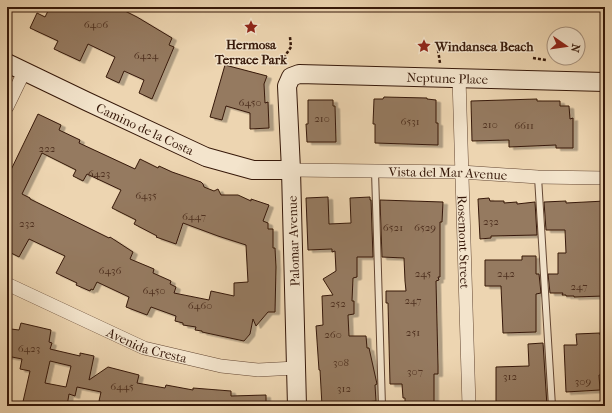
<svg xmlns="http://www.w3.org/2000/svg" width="612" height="413" font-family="'IM FELL French Canon',serif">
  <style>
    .building { fill: #957a60; stroke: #361809; fill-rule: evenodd; filter: url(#shadow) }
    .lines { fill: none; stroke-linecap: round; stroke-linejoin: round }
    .lane-casing { stroke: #644733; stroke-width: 8 }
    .street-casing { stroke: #644733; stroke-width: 14 }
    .secondary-casing { stroke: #361809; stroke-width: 20 }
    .path { stroke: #361809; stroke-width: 2.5; stroke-dasharray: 3 2; stroke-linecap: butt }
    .lane { stroke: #f3e4cc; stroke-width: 6 }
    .street { stroke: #f3e4cc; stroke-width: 13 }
    .secondary { stroke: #f3e4cc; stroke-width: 18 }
    .labels { text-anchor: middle; stroke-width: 3; stroke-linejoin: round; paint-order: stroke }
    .number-label { font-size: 11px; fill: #4e301f }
    .poi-label { font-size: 13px; font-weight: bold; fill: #361809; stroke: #f3e4cc }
    .street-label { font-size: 13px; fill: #361809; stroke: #f3e4cc }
  </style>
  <defs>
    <filter id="shadow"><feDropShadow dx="4.5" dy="2.5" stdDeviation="0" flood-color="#0004"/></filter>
  </defs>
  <rect width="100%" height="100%" fill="#edd5b1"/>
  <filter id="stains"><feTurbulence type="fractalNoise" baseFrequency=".005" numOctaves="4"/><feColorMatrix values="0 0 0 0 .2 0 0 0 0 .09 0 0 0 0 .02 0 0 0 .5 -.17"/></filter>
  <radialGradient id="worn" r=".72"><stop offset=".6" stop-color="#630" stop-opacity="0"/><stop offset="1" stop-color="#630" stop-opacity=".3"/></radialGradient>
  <path class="building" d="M50 7H92L100 11 102 7H117L137 17 172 38 169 45 174 47 152 99 139 93 144 80 124 71 119 83 106 77 115 57 88 44 80 61 54 49 58 41 30 28 37 13 45 17Z
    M225 65 267 76 264 84 265 103 268 102 269 128 250 129V113L226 106 222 120 210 117Z
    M384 97 427 98V99L436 100V123H438V145L375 143V124H373L374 99H383Z
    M537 99V101H560V106H569L570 119 573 118V148H556V145L509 147V140L472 141 471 101Z
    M308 100H333V106H335L336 142H307L306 124H308Z
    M38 114 61 125 59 130 80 140 79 143 135 169 140 159 158 168 159 166 172 172 201 182 203 184 204 187 214 191 218 189 221 195H238L251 201V199L269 205 263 221 268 223V229H273V248H275L276 267 275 312H268L256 326 253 319 250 334 244 341 202 332V331L195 330 196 327 183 325V323L175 321 176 316 151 307 147 315 126 307 129 297 97 282 93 290 91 289 90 291 76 285 77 283 56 273 65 256 29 239 19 257 7 251V178ZM42 153 76 170 73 176 83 181 87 174 121 190 112 208 136 220 134 224 157 236 156 237 176 244 183 223 218 236 246 245 248 282 234 283V296L211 291 209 300 174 293 176 287 170 284 171 281 153 273 154 269 130 259 133 252 110 237 109 238 30 199V198L22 194Z
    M328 197 329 224 351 223 350 198 370 197V200H371L373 257H357V277L353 278 352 301H354V314L348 315 349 336H366L367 348H369L377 384 375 385 376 401 366 402V406H322L320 370H319L316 326 323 325 322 296 333 295 323 279 336 271 335 251 332 252V249L308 250 306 198Z
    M489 198 490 201H504V203L517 202V204L535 202 537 235 491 236V238L480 239 478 199Z
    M380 200 443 202 442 222H440V277H438L439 280 436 281 438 366V374H434V406H417V403L405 404V398H403L402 384H390L388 303H386V291H406L405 281 404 258 382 257Z
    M566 201V203L605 201V263H604V296L574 297V296H566V295H562L563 293H550L548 274H558V253H566L565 230H546L544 202Z
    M522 256H536V274H539L541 293 536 294V332L503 333 501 286H485V260H522Z
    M21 323 51 330 49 342 52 343 50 349 80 356V353L94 356 89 380 108 367 139 375 137 383 165 388 166 385 193 390V388L231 391V396L266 395V406H112L103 404V402L99 401 101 392 77 387 75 396 69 394 67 406H22L30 371 20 369 22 359 7 356V347L11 329 19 330ZM50 361 71 366 66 387 45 383Z
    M600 333V335H602V342H605V375H599L600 390 566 392 564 345H577L576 334Z
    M543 343 547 406H496V367L529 366 528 344Z"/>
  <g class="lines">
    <defs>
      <path id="lane" d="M375 171 382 406
        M538 177 552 406"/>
      <g id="street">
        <path id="s1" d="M459 78 469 406"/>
        <path d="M7 107 24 72"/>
        <path id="s2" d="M291 170 461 172 538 177 605 178"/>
        <path id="s3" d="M7 284 144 348 221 366 258 370 296 368"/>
      </g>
      <g id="secondary">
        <path id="s4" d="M7 63 86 101 206 157 253 170H291"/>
        <path id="s5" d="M297 406 291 170 287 86 291 77 299 74 605 82"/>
      </g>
    </defs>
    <use href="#lane" class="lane-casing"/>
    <use href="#street" class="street-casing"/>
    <use href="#secondary" class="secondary-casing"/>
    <path class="path" d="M438 50 440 63
      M533 58 546 60
      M281 62 291 47 290 37"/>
    <use href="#lane" class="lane"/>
    <use href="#street" class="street"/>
    <use href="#secondary" class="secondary"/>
  </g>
  <defs>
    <symbol id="sight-bare" viewBox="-9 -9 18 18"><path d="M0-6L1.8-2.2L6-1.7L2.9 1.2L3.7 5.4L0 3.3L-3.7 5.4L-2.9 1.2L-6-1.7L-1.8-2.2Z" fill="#8f2418" stroke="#f3e4cc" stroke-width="2.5" paint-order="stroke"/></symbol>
  </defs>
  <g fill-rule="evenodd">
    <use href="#sight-bare" x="241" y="17" width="20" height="20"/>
    <use href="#sight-bare" x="414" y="36" width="20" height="20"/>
  </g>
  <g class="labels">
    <g class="number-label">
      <text x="96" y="28">6406</text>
      <text x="146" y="59">6424</text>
      <text x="250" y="106">6450</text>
      <text x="322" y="122">210</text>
      <text x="410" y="125">6531</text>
      <text x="490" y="128">210</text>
      <text x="524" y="129">6611</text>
      <text x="47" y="152">222</text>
      <text x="99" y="177">6423</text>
      <text x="146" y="199">6435</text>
      <text x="194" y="220">6447</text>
      <text x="491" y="225">232</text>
      <text x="27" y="227">232</text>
      <text x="393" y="231">6521</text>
      <text x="425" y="231">6529</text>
      <text x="110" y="274">6436</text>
      <text x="423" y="277">245</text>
      <text x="506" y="277">242</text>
      <text x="579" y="290">247</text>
      <text x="154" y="294">6450</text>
      <text x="413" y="304">247</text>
      <text x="338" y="307">252</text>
      <text x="200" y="309">6460</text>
      <text x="413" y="336">251</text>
      <text x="333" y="338">260</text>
      <text x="29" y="352">6423</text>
      <text x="341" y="366">308</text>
      <text x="415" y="375">307</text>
      <text x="510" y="380">312</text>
      <text x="583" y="385">309</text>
      <text x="122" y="390">6445</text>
      <text x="344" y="392">312</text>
    </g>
    <g class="poi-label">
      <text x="251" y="49">Hermosa<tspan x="251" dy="15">Terrace Park</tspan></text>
      <text x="435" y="51" text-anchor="start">Windansea Beach</text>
    </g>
    <g class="street-label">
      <text dy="5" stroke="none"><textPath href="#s5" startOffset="487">Neptune Place</textPath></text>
      <text dy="5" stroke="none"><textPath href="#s4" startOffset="153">Camino de la Costa</textPath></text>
      <text dy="5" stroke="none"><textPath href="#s2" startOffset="157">Vista del Mar Avenue</textPath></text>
      <text transform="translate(293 241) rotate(-92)" y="5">Palomar Avenue</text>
      <text dy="5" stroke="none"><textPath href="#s1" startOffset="164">Rosemont Street</textPath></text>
      <text dy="5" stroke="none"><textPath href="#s3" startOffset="153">Avenida Cresta</textPath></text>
    </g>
  </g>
  <rect width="612" height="413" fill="none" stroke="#edd5b1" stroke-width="24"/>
  <rect x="8" y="8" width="596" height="397" fill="none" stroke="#361809" stroke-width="2"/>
  <rect x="12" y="12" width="588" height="389" fill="none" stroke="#361809"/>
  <g transform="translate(566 46) rotate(103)"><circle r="19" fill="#f3e4cc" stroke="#a7927e"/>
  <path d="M0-3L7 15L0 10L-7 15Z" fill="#8f2418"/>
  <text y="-6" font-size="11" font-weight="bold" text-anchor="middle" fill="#361809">N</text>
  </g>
  <rect width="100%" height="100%" filter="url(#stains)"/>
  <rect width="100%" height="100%" fill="url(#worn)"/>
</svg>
